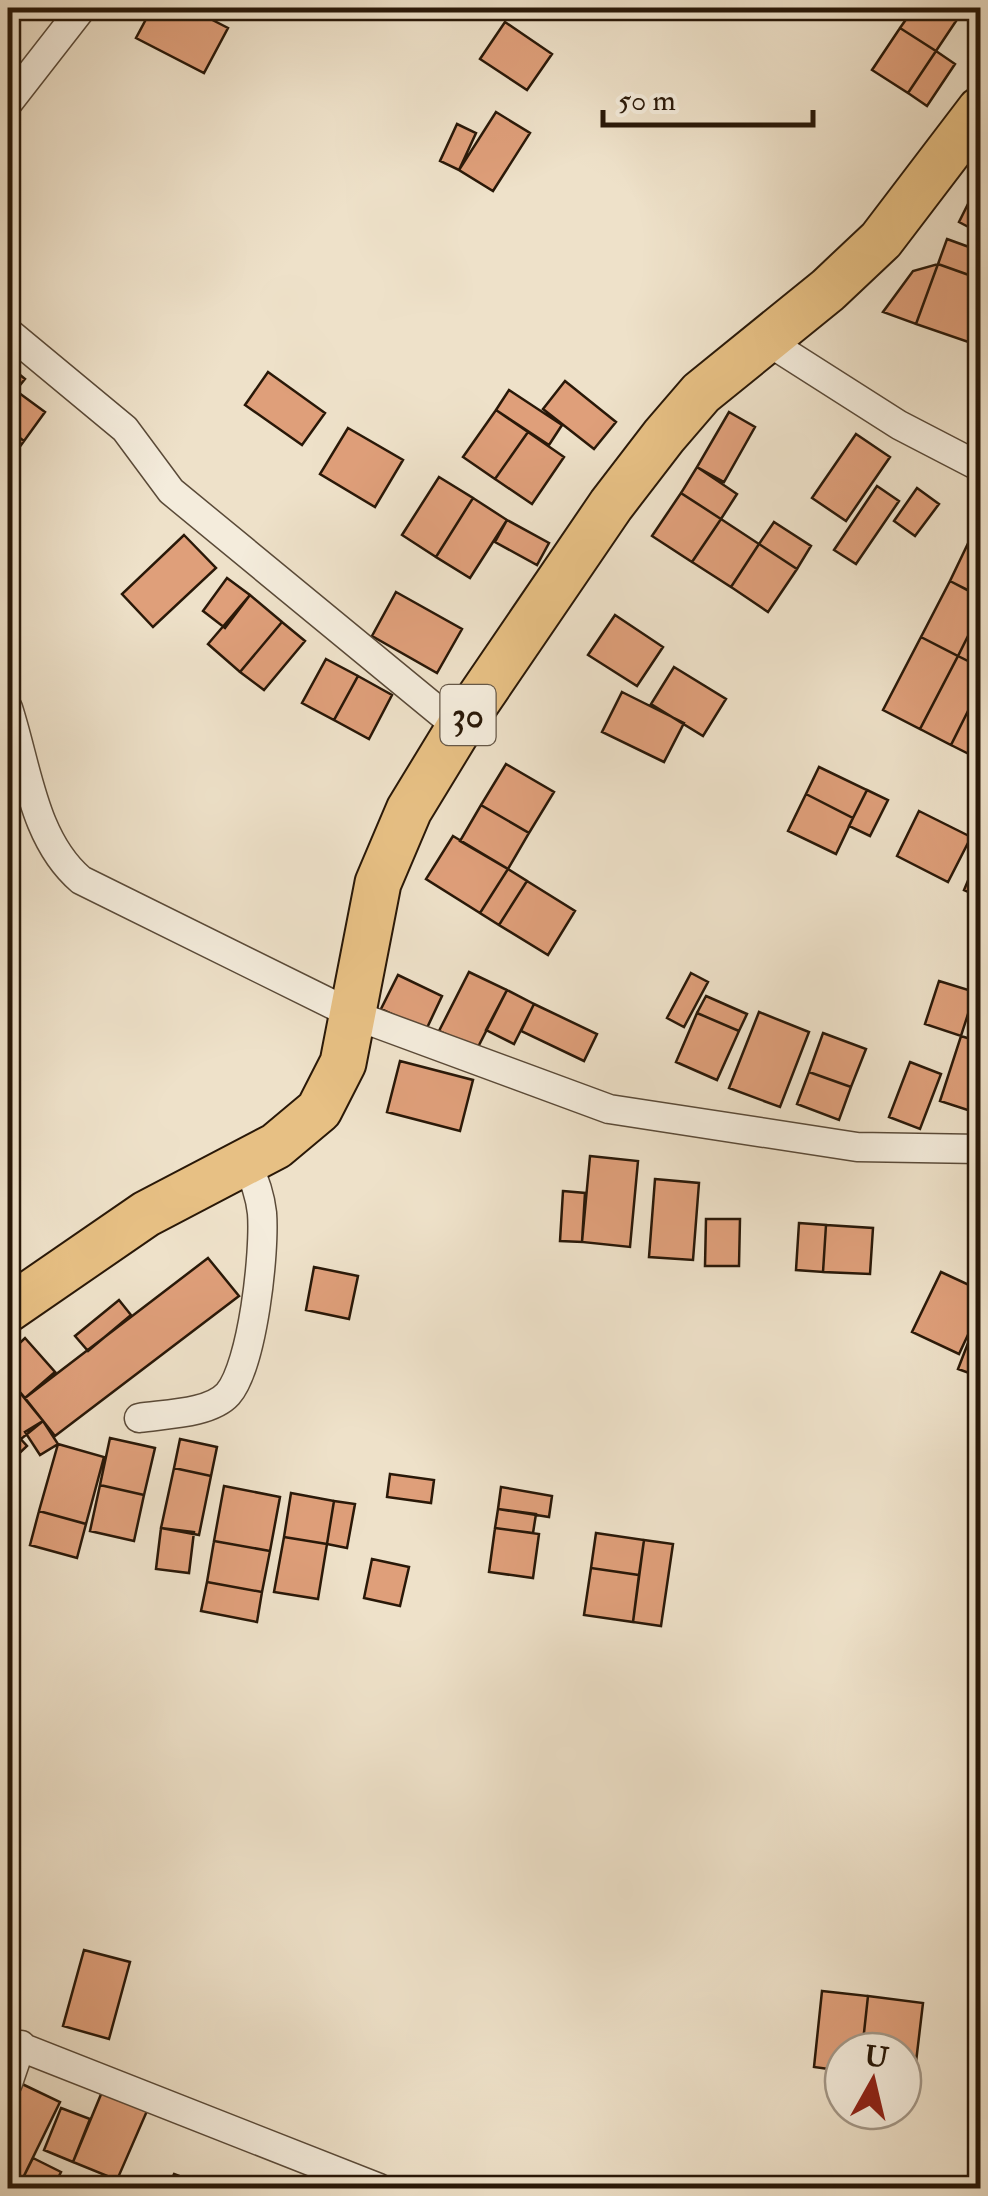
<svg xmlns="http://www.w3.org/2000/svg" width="988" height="2196" font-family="'IM FELL Double Pica',serif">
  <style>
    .building { fill: #df9f7a; stroke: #291808; stroke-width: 2.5 }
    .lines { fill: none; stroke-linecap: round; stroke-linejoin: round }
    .minor-casing { stroke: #5a4a38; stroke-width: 31 }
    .trunk-casing { stroke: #291808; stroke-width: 49 }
    .minor { stroke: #f4ecdc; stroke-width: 28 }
    .trunk { stroke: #e7c084; stroke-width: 45 }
    .labels { text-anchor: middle; stroke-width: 8; stroke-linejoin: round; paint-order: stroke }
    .shield { fill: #f4ecdc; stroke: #665848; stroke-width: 2.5 }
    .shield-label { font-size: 35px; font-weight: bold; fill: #291808 }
  </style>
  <rect width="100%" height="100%" fill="#eee1c9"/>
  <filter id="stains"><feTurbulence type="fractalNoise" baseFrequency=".002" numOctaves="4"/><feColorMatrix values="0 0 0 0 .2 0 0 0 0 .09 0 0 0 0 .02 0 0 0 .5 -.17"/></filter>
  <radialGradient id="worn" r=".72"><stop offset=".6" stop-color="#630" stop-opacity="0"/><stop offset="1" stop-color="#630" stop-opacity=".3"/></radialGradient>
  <path class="building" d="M152 8H189L228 28 204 73 136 38Z
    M914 8H936L956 21 936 51 900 28Z
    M505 22 552 54 527 90 480 59Z
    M900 28 936 51 908 93 872 70Z
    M936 51 955 64 927 106 908 93Z
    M496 112 530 133 493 191 459 170Z
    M457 124 476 133 459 170 440 161Z
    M976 188 980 191V233L959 222Z
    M947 239 980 251V279L938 264Z
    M938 264 916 324 883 312 913 271Z
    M938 264 980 279V346L916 324Z
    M8 365 25 379 8 400Z
    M268 372 325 413 302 445 245 405Z
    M565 381 616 422 594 449 543 409Z
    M15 390 45 412 24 441 8 429V401Z
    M509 390 562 425 549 445 496 410Z
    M496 410 528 432 495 479 463 457Z
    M729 412 755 427 724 482 697 467Z
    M348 428 403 460 375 507 320 474Z
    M8 429 24 441 8 463Z
    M528 432 564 457 532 504 495 479Z
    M856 434 890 457 846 521 812 498Z
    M697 467 737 494 721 519 681 493Z
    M439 477 473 498 436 557 402 535Z
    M877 486 899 501 856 564 834 550Z
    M917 488 939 504 915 536 894 521Z
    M681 493 721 519 692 562 652 536Z
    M473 498 507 520 470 578 436 557Z
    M721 519 759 544 731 587 692 562Z
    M507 520 549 543 537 565 495 542Z
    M774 522 811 546 797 569 759 544Z
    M973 533 980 537V596L950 581Z
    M184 535 216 568 153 627 122 594Z
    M759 544 797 569 768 612 731 587Z
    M227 578 250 595 225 628 203 611Z
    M950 581 980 597V612L958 656 921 637Z
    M396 592 462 629 437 673 372 636Z
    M250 595 282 622 240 672 208 644Z
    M980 612V667L958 656Z
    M615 615 663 647 637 686 588 655Z
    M282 622 305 641 264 690 240 672Z
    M921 637 958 656 920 729 883 710Z
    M958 656 980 667V687L951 745 920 729Z
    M326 659 358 676 334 720 302 703Z
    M674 667 726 699 703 736 651 704Z
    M358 676 392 695 369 739 334 720Z
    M980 687V752L977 758 951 745Z
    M622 692 684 723 664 762 602 732Z
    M506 764 554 792 529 833 481 805Z
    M819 767 867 790 853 818 806 794Z
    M867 790 888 800 870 836 849 826Z
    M806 794 853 818 836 854 788 831Z
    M481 805 529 833 508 869 460 841Z
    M919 811 971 837 948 882 897 856Z
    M453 836 508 869 480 913 426 879Z
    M980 852V897L964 890Z
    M508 869 527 881 499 925 480 913Z
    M527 881 575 911 548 955 499 925Z
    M469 972 507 990 477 1049 439 1031Z
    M691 973 708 982 684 1027 667 1018Z
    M398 975 442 996 426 1030 381 1009Z
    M939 981 975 992 961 1036 925 1024Z
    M507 990 534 1004 514 1044 486 1030Z
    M706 996 747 1014 739 1031 697 1013Z
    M534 1004 597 1034 584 1061 521 1031Z
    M759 1012 809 1032 780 1107 729 1088Z
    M697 1013 739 1031 717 1080 676 1062Z
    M823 1033 866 1049 851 1087 809 1072Z
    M961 1036 980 1042V1114L940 1101Z
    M400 1061 473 1080 460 1131 387 1112Z
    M910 1062 941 1074 920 1129 889 1117Z
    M809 1072 851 1087 839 1120 797 1104Z
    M590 1156 638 1161 630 1247 582 1242Z
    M655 1179 699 1183 693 1260 649 1257Z
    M563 1191 585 1193 582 1242 560 1241Z
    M706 1219H740L739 1266H705Z
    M799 1223 826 1225 823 1272 796 1270Z
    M826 1225 873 1228 870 1274 823 1272Z
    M208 1258 239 1296 55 1436 25 1398Z
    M314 1267 358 1276 349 1319 306 1310Z
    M941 1272 980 1290V1309L959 1354 912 1332Z
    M119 1300 131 1315 88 1351 75 1336Z
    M980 1312V1377L958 1369Z
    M25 1338 55 1372 25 1398 8 1378V1354Z
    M8 1378 43 1421 21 1439 8 1423Z
    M43 1421 58 1444 40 1455 25 1432Z
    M8 1425 27 1446 8 1464Z
    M110 1438 155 1448 144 1495 100 1485Z
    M180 1439 217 1447 211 1476 174 1468Z
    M58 1444 104 1457 86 1524 39 1511Z
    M174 1468 211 1476 199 1535 161 1528Z
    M390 1474 434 1480 431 1503 387 1497Z
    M100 1485 144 1495 134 1541 90 1531Z
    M224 1486 280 1497 270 1551 214 1541Z
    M501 1487 552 1496 549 1517 498 1509Z
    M291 1493 334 1501 327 1544 284 1537Z
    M334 1501 355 1504 347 1548 327 1544Z
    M498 1509 536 1514 533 1533 495 1528Z
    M39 1511 86 1524 77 1558 30 1545Z
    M161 1528 194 1532 189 1573 156 1569Z
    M495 1528 539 1534 533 1578 489 1572Z
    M596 1533 644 1540 639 1575 591 1568Z
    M284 1537 327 1544 318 1599 274 1592Z
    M644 1540 673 1544 661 1626 633 1622Z
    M214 1541 270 1551 262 1592 207 1582Z
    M372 1559 409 1567 400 1606 364 1598Z
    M591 1568 639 1575 633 1622 584 1615Z
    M207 1582 262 1592 257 1622 201 1611Z
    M84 1950 130 1962 109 2039 63 2026Z
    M822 1991 868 1996 862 2051H843V2071L814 2067Z
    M868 1996 923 2003 914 2079 903 2077V2051H862Z
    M20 2083 60 2102 18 2188H8V2108Z
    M102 2092 147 2111 117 2180 73 2162Z
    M61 2108 90 2119 73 2162 44 2150Z
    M33 2158 61 2172 53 2188H18Z
    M174 2174 211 2188H168Z"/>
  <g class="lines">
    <defs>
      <path id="minor" d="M8 103 82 8
        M8 332 125 429 171 491 459 728
        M764 339 899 425 980 467
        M8 708C27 766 33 839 81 880L354 1015 609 1109 857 1147 980 1149
        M139 1418C164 1414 210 1414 228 1394 253 1365 265 1251 262 1213 260 1194 254 1178 246 1161
        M8 2042 379 2188
        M8 2083 21 2045"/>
      <path id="trunk" d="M8 1309 146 1214 276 1146 319 1110 343 1063 378 883 409 810 459 728 611 505 664 436 701 393 828 290 881 240 980 110"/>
    </defs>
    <use href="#minor" class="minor-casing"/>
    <use href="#trunk" class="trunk-casing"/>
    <use href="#minor" class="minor"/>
    <use href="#trunk" class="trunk"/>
  </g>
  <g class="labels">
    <rect class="shield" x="440.5" y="685" width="55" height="60" rx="8"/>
    <g class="shield-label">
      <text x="468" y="727">30</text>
    </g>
  </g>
  <rect width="988" height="2196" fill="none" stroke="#eee1c9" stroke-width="40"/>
  <rect x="10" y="10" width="968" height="2176" fill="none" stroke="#291808" stroke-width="5"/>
  <rect x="20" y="20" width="948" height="2156" fill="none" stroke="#291808" stroke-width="2.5"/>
  <g transform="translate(873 2081) rotate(8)"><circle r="48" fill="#f4ecdc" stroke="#a39787" stroke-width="2.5"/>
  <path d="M0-8L18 38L0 25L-18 38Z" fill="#8f2418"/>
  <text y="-15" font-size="28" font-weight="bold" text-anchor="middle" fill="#291808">U</text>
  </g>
  <path d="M603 110v15h210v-15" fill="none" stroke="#291808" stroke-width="5"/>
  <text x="618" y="110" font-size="30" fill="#291808" stroke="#f4ecdc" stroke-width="8" paint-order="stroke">50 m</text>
  <rect width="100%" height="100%" filter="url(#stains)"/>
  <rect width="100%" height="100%" fill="url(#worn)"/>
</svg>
